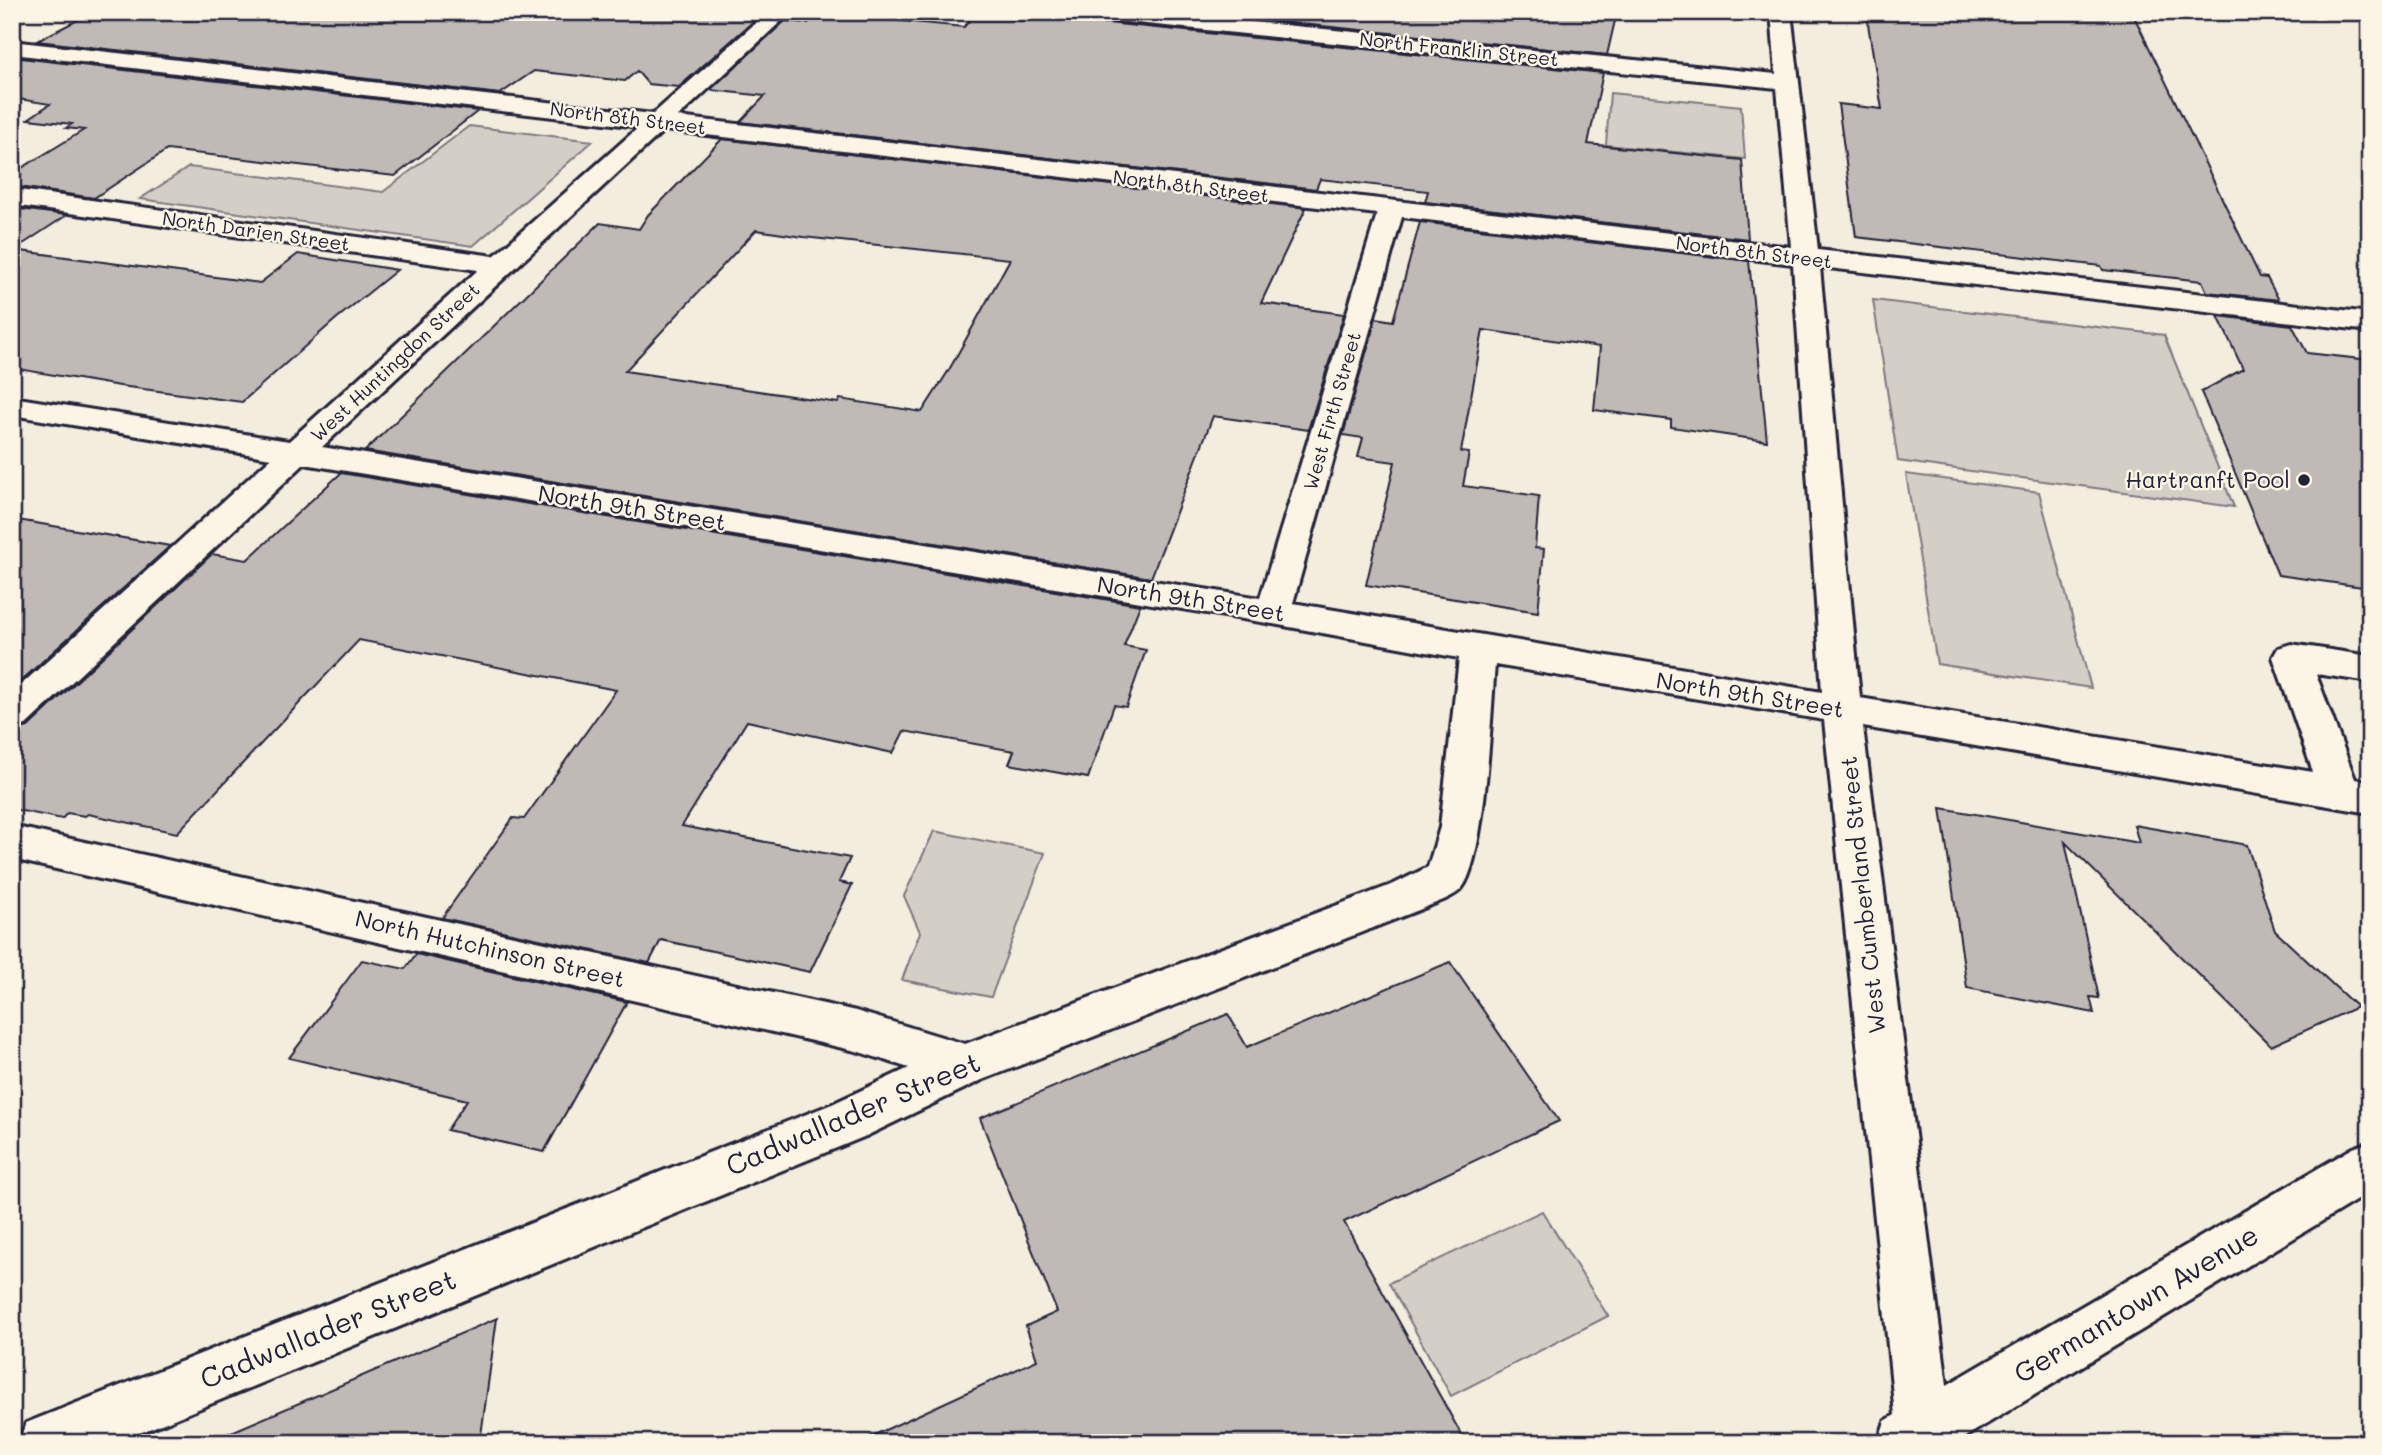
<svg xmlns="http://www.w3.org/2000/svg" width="2382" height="1455" font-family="Mali,sans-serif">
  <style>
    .green { fill: #d4cfc6; stroke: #7b7880; stroke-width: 2 }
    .building { fill: #bfbab6; stroke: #22223b; stroke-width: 2; fill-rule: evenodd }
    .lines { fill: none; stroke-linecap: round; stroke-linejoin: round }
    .minor-casing { stroke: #22223b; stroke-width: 6 }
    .minor { fill: #fcf5e5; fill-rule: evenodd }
    .poi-dot { fill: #22223b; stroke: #fcf5e5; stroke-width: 2.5 }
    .labels { text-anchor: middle; stroke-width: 5; stroke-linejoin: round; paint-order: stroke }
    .far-street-label { font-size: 19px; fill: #22223b; stroke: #fcf5e5 }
    .poi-label { font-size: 23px; fill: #22223b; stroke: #fcf5e5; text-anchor: end }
    .street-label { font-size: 23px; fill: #22223b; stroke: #fcf5e5 }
    .near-street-label { font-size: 28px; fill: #22223b; stroke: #fcf5e5 }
  </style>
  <rect width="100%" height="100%" fill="#f3edde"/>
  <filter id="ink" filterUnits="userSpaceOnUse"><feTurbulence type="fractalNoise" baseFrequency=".0143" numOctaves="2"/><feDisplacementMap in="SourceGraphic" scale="14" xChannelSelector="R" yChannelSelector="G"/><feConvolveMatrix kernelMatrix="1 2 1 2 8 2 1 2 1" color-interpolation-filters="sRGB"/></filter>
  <g filter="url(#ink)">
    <path class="green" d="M1610 93 1741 106 1745 159 1606 145Z
      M469 126 593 141 473 246 140 199 189 167 383 192Z
      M1873 300 2164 335 2234 507 1898 461Z
      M1906 474 2039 492 2091 688 1937 664Z
      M934 831 1045 853 991 997 902 980 920 932 904 896Z
      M1542 1211 1608 1316 1451 1396 1389 1283Z"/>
    <path class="building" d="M93 12H708L757 18 679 87 648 84 637 71 625 81 534 71 500 94 37 41Z
      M1026 12H1075L1079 19 1087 21 1603 73 1588 144 1742 160 1748 239 1425 202 1428 191 1320 179 1316 189 740 122 765 96 710 90 785 21 808 23 818 13 964 27 974 15 1025 21Z
      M1182 12H1617L1607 55Z
      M1866 12H2132L2260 277 2267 278 2279 300 2207 292 2202 281 2103 270 2101 266 1856 237 1838 104 1882 109Z
      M12 57 478 111 395 176 167 150 94 198 12 186V174L84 130 66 128 72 124 28 119 50 104 12 98Z
      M722 139 1306 208 1261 303 1344 314 1308 430 1213 416 1151 578 365 451 600 223 639 229 648 215ZM756 230 803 237 1010 259 949 370 922 412 840 399 838 403 625 371Z
      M12 208 67 215 14 250 260 283 298 254 397 270 336 319 242 402 120 386 12 368Z
      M1420 222 1749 261 1767 441 1671 427V420L1594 410 1600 347 1483 330 1461 452 1469 453 1463 486 1539 496 1535 548 1544 549 1538 612 1366 585 1395 462 1358 457 1363 438 1343 435 1376 318 1393 321Z
      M2218 316 2292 325 2307 353 2370 360V588L2278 575 2201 392 2243 369Z
      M341 473 1140 605 1124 646 1146 650 1126 707 1114 705 1088 778 1009 764 1014 751 904 731 893 753 747 721 682 826 850 858 839 882 852 885 810 972 661 940 649 963 442 918 513 818 524 819 616 690 359 640 177 833 88 814 85 816 67 813 62 819 12 809V731L28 727 212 554 247 560Z
      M12 519 170 546 12 689Z
      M1941 808 2139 843 2134 825 2247 845 2275 931 2357 1007 2271 1046 2065 842 2099 998 2090 997 2094 1013 1967 988Z
      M416 954 627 1002 544 1152 447 1130 467 1100 289 1058 362 960 405 969Z
      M1450 962 1559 1121 1344 1222 1466 1443H857L1037 1360 1026 1326 1057 1312 980 1118 1228 1014 1247 1047Z
      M497 1318 480 1443H206Z"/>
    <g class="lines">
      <defs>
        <path id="minor" d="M768 12H791L678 117 1791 247 1777 88 1087 18 1080 16 1077 12H1153L1776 74 1771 12H1791L1818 250 2370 313V331L1820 267 1860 698 2313 772 2273 657 2278 648 2291 644 2370 656V682L2316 674 2355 779 2370 781V813L1863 727 1947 1385 2353 1148 2370 1142V1192L1955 1443H1878L1885 1421 1895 1415 1824 720 1495 665C1491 710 1486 857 1462 888 1455 897 1435 903 1424 908L982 1080 866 1136 115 1443H18L26 1423 832 1104 909 1068 856 1051 12 859V826L856 1011 965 1044 1394 884 1428 867 1440 827 1459 658 1273 624 304 464 26 725 12 729V693L271 458 12 415V397L289 441 478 270 12 205V189L494 256 639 127 12 54V41L653 114ZM664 130 1377 214 1260 598 322 447ZM1402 217 1793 264 1822 692 1293 603Z"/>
      </defs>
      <use href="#minor" class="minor-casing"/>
      <use href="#minor" class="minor"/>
    </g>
  </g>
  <circle class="poi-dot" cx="2304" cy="480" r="7"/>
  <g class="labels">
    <g class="far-street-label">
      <text transform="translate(1459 49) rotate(6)" y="7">North Franklin Street</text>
      <text transform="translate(628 118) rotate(7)" y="7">North 8th Street</text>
      <text transform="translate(1191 186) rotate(7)" y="7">North 8th Street</text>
      <text transform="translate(256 231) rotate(8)" y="7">North Darien Street</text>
      <text transform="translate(1754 252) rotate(7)" y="7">North 8th Street</text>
      <text transform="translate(395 362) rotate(-43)" y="7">West Huntingdon Street</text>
      <text transform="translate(1332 411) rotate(-74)" y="7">West Firth Street</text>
    </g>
    <g class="poi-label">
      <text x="2290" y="488">Hartranft Pool</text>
    </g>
    <g class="street-label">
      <text transform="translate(632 508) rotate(9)" y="8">North 9th Street</text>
      <text transform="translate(1191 599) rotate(9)" y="8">North 9th Street</text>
      <text transform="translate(1750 695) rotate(9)" y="8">North 9th Street</text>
      <text transform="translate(1863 895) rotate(-96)" y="8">West Cumberland Street</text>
      <text transform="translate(490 949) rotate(13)" y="8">North Hutchinson Street</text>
    </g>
    <g class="near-street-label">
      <text transform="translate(853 1114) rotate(-23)" y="10">Cadwallader Street</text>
      <text transform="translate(2136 1304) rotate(-31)" y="10">Germantown Avenue</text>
      <text transform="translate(328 1329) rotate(-22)" y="10">Cadwallader Street</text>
    </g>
  </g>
  <rect width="2382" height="1455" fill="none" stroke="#fcf5e5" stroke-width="42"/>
  <rect x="21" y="21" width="2340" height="1413" fill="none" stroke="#22223b" stroke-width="2.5" filter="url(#ink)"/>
</svg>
